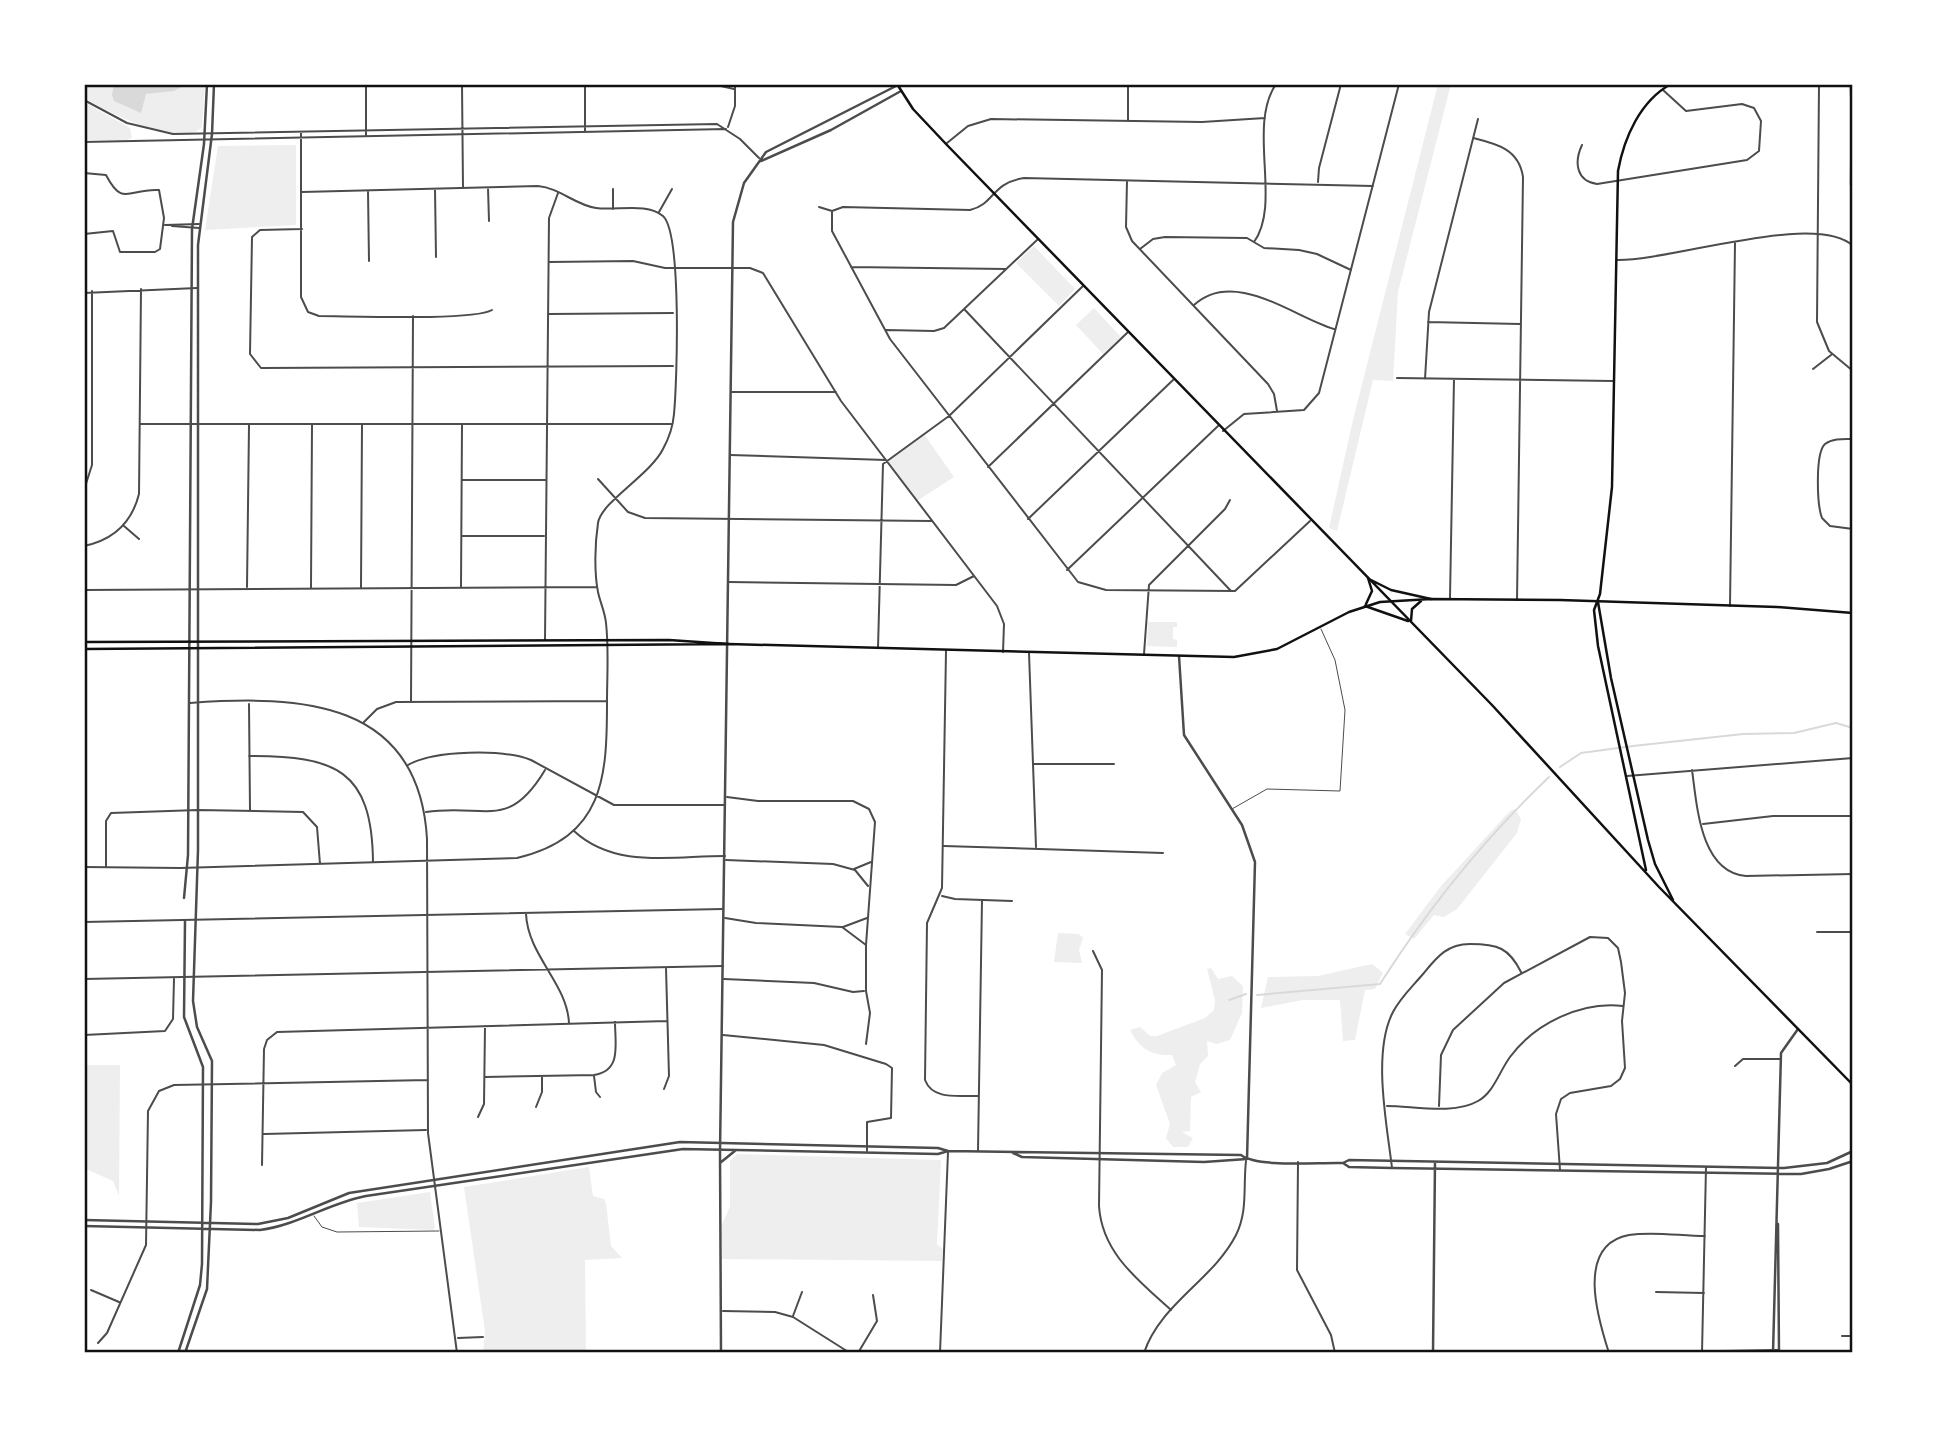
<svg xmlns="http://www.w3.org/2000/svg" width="1937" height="1437" font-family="'Archivo Narrow',sans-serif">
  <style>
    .green { fill: #eee }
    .water { fill: #d9d9d9 }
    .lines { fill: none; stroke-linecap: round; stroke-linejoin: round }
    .stream { stroke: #d9d9d9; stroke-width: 2 }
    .service { stroke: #4c4c4c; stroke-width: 1 }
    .minor { stroke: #4c4c4c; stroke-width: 2 }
    .tertiary { stroke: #4c4c4c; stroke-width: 2.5 }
    .secondary { stroke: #111; stroke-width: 2.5 }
    .primary { stroke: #111; stroke-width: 2.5 }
    .neatline { fill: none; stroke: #111; stroke-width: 2.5 }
  </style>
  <rect width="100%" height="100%" fill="#fff"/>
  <path class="green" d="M84 84H205L202 127C181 150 106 111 84 98Z
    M1438 84H1451L1398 292 1393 381 1373 380 1337 531 1329 528 1353 420Z
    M84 102 130 128 132 138 124 141 84 140Z
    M296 145V225L205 230 218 146Z
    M1034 246 1075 289 1059 306 1016 263Z
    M1094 308 1121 337 1103 354 1076 325Z
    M924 434 954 477 917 501 887 460Z
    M1148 622H1177V627H1173V639L1177 640V647L1147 646Z
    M1515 809 1521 819 1517 833 1457 909 1444 917 1434 915 1414 939 1405 934 1441 886 1510 811Z
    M1058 933 1079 934 1083 938 1079 950 1082 963 1054 962Z
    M1372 964 1383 973 1375 989 1365 990 1355 1040 1343 1041 1340 1000H1303L1261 1008 1268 977 1318 976Z
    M1211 968 1218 979 1232 976 1243 986 1242 1013 1230 1040 1216 1044 1207 1041 1208 1056 1200 1064 1195 1082 1201 1092 1191 1097 1190 1131 1182 1132 1193 1138 1188 1147H1173L1166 1138 1170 1124 1156 1085 1162 1073 1176 1065 1172 1055C1151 1056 1139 1048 1130 1030L1140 1027 1150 1036H1157L1205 1018 1214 1010 1215 1000 1207 969Z
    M84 1065H120L119 1196 113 1181 84 1168Z
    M737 1154 941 1160 937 1244 943 1249 942 1261 722 1259V1224L730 1207V1161Z
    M589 1167 593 1196 604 1199 606 1203 611 1246 622 1258 585 1260 586 1353H483L485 1331 464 1187Z
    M430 1192 435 1228 433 1230 359 1227 357 1203Z"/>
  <path class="water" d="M114 84H187L174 91 146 94 141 113 114 101 112 95Z"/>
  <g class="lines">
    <path class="stream" d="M1849 84 1853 110
      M1853 112 1850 184 1853 189
      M1560 767 1581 753 1633 746 1743 734 1794 733 1836 723 1853 728
      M1257 995 1380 984C1427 910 1486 837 1549 777
      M1229 1000 1246 994"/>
    <path class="service" d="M1232 809 1267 789 1340 791 1345 710 1335 660 1321 629
      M314 1216 322 1227 337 1232 439 1231"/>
    <path class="minor" d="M462 84 463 188
      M585 84V132
      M712 84 734 89
      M1819 84 1817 322 1829 351 1853 371
      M84 100 127 123 173 134 717 124 740 139 759 158
      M1128 120V84
      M728 127 735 106V84
      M301 132V297L308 312 319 316C349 316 473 321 492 310
      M366 135V84
      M1473 138C1497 144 1519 149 1523 177L1517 600
      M84 142 726 129
      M947 143 968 126 991 119 1202 122 1265 118
      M1582 145C1574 162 1576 181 1597 184L1747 160 1759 151 1761 121 1754 108 1742 104 1686 111 1663 90
      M84 173 106 175C123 208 129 188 159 190L164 218 160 249 155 252H120L113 231 84 234
      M1127 181 1126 227 1132 241 1268 384 1274 394 1277 411
      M1318 182 1319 168 1341 84
      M488 188 489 221
      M435 189 436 257
      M613 189V209
      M368 191 369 261
      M819 207 832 211 843 207 970 210C995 204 991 183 1024 178L1373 186
      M832 211V231L890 339 1078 582 1106 590 1235 591 1310 521
      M659 212 672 189
      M165 225 199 224
      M172 226 199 228
      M302 229 260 230 252 237 250 354 261 368 673 366
      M1254 242C1282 203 1247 127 1276 84
      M1140 249 1153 239 1165 237 1247 238 1264 248 1299 250 1317 254 1351 270
      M1617 260C1671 261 1816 211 1853 246
      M549 262 633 261 665 268H750L763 273 841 401 997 606 1004 624 1003 652
      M851 267 1006 269
      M84 293 197 288
      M1194 305C1234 268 1294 317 1334 329
      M965 310 1231 591
      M549 314 673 313
      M1428 322 1520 324
      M886 330 934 331 944 328 1037 240
      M1813 369 1831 355
      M1397 378 1613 381
      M1425 379 1429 312 1478 119
      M731 392H836
      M141 424H671
      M1223 431 1244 414 1304 410 1319 393 1399 84
      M1853 439C1844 439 1833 438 1825 444 1815 453 1817 505 1822 518L1830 526 1853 529
      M730 455 886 460
      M988 467 1128 332
      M598 479 628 512 645 518 931 521
      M463 480H545
      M84 490 92 465V291
      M1028 519 1173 380
      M124 526 139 539
      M462 536H544
      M84 546C113 540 132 522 139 494L141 289
      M1067 570 1218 426
      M729 582 956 585 974 576
      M247 587 249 425
      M311 587 312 425
      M361 587 362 425
      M461 587 462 425
      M84 590 597 587
      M1450 598 1454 379
      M1730 606 1735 243
      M545 640 549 218 558 193
      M878 648 883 464 949 416 1083 286
      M946 651 942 888 927 923 925 1080C933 1101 960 1095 979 1096
      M1029 653 1036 847
      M1144 654 1149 585 1225 509 1230 500
      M411 701 413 316
      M190 703C299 695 419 699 427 839L428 1133 457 1353
      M249 704 250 810
      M364 722 377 709 396 702 607 701
      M249 756C335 756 372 769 373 862
      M1034 764H1114
      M408 765C434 750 503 749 531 760L614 805H724
      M1692 770C1697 805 1700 872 1746 876L1853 874
      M1627 776 1853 758
      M727 797 758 801H853L869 809 875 822 866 945V991L870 1013 866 1044
      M426 812C485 803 508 832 545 770
      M1703 824 1773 816H1853
      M574 831C615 869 672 856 725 856
      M944 846 1163 853
      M726 860 833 864 855 870 868 886
      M106 866V821L111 813 198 810 303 812 317 827 320 864
      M84 867 180 868 517 858C604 837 607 778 607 702 607 676 609 649 606 623 605 612 600 602 598 592 594 572 595 543 598 523 601 502 650 475 663 449 669 438 673 426 674 414 677 383 682 233 663 216 647 202 616 211 596 208 575 205 560 188 538 186L302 192
      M854 869 871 862
      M942 896 955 899 1012 901
      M526 914C528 956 567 983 569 1023
      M725 918 756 923 842 927 866 945
      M84 922 723 909
      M843 927 867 918
      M1817 932H1853
      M1093 951 1102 970 1099 1206C1102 1253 1138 1280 1171 1310
      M84 979 723 966
      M724 979 814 983 853 992 864 991
      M84 1035 165 1031 173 1019 174 979
      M723 1035 824 1045 886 1064 892 1068 891 1118 867 1122V1151
      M1735 1066 1743 1059H1780
      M594 1076 596 1092 600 1097
      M485 1077 594 1075C622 1071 615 1044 615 1022
      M664 1089 669 1076 666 968
      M1387 1106C1413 1106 1454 1115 1478 1101 1494 1092 1499 1072 1510 1057 1535 1023 1582 1001 1623 1006
      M1439 1106 1441 1055 1453 1030 1504 983 1590 937 1608 938 1618 948 1621 962 1625 993 1622 1021 1625 1068 1620 1079 1611 1086 1570 1093 1561 1099 1556 1114 1560 1170
      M536 1107 542 1092V1077
      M478 1117 484 1104 485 1026
      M264 1134 426 1130
      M978 1151 982 900
      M1298 1162 1297 1270 1331 1335 1335 1353
      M262 1165 264 1049 267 1040 277 1032 667 1021
      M1392 1168C1387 1125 1372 1052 1393 1012 1400 998 1412 987 1423 974 1437 957 1447 944 1470 944 1498 944 1509 948 1521 972
      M91 1290 119 1302
      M1656 1292 1704 1293
      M723 1311 775 1312 793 1317 850 1353
      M793 1316 802 1292
      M1842 1336H1853
      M458 1338 483 1337
      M98 1343 107 1333 146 1245 148 1111 159 1091 174 1085 428 1080
      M858 1353 877 1321 873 1295
      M940 1353 948 1152
      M1144 1353C1160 1304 1213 1280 1236 1235 1248 1211 1243 1187 1246 1161
      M1609 1353C1598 1319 1575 1245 1629 1235 1653 1231 1681 1236 1705 1236
      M1615 1353 1778 1350
      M1702 1353 1706 1167"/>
    <path class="tertiary" d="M761 161 831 130 901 91
      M1179 656 1184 735 1242 825 1255 862 1247 1159
      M184 898 188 855 192 229 204 144 207 84
      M1013 1153 1022 1157 1204 1162 1247 1159
      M720 1163 736 1150
      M1343 1163 1349 1167 1392 1168 1801 1174 1829 1169 1853 1161
      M84 1220 258 1224 288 1218 349 1193 680 1142 938 1148 948 1151
      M1778 1224 1779 1353
      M84 1226 260 1230C298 1225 329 1203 366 1196L683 1149 938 1154 948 1151 1241 1155C1258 1168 1319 1162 1343 1163L1349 1160 1784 1168 1827 1163 1853 1151
      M178 1353 200 1285 202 1264 203 1067 184 1017 185 921
      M185 1353 207 1289 211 1202 212 1061 197 1027 193 1001 198 850V245L212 134 214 84
      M721 1353 720 1152 733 222 744 183 766 152 898 85
      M1433 1353 1435 1162
      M1773 1353 1781 1053 1798 1029"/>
    <path class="secondary" d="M1366 604 1372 591 1368 578
      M1411 621 1412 609 1421 601
      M84 642 669 640 728 644
      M84 649 729 644 1234 657 1277 649 1349 612 1380 602 1431 599 1560 600 1777 607 1853 613"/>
    <path class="primary" d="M897 84 913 109 946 144 1492 705 1659 887 1853 1085
      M1371 580 1391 590 1431 599
      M1598 602 1611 678 1648 840 1655 864 1673 900
      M1365 606 1408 621
      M1646 870 1598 646 1594 610 1600 594 1612 487 1618 171C1624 138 1640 101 1671 84"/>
  </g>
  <rect width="1937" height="1437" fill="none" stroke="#ffffff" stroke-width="172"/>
  <rect x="86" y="86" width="1765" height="1265" class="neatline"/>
</svg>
